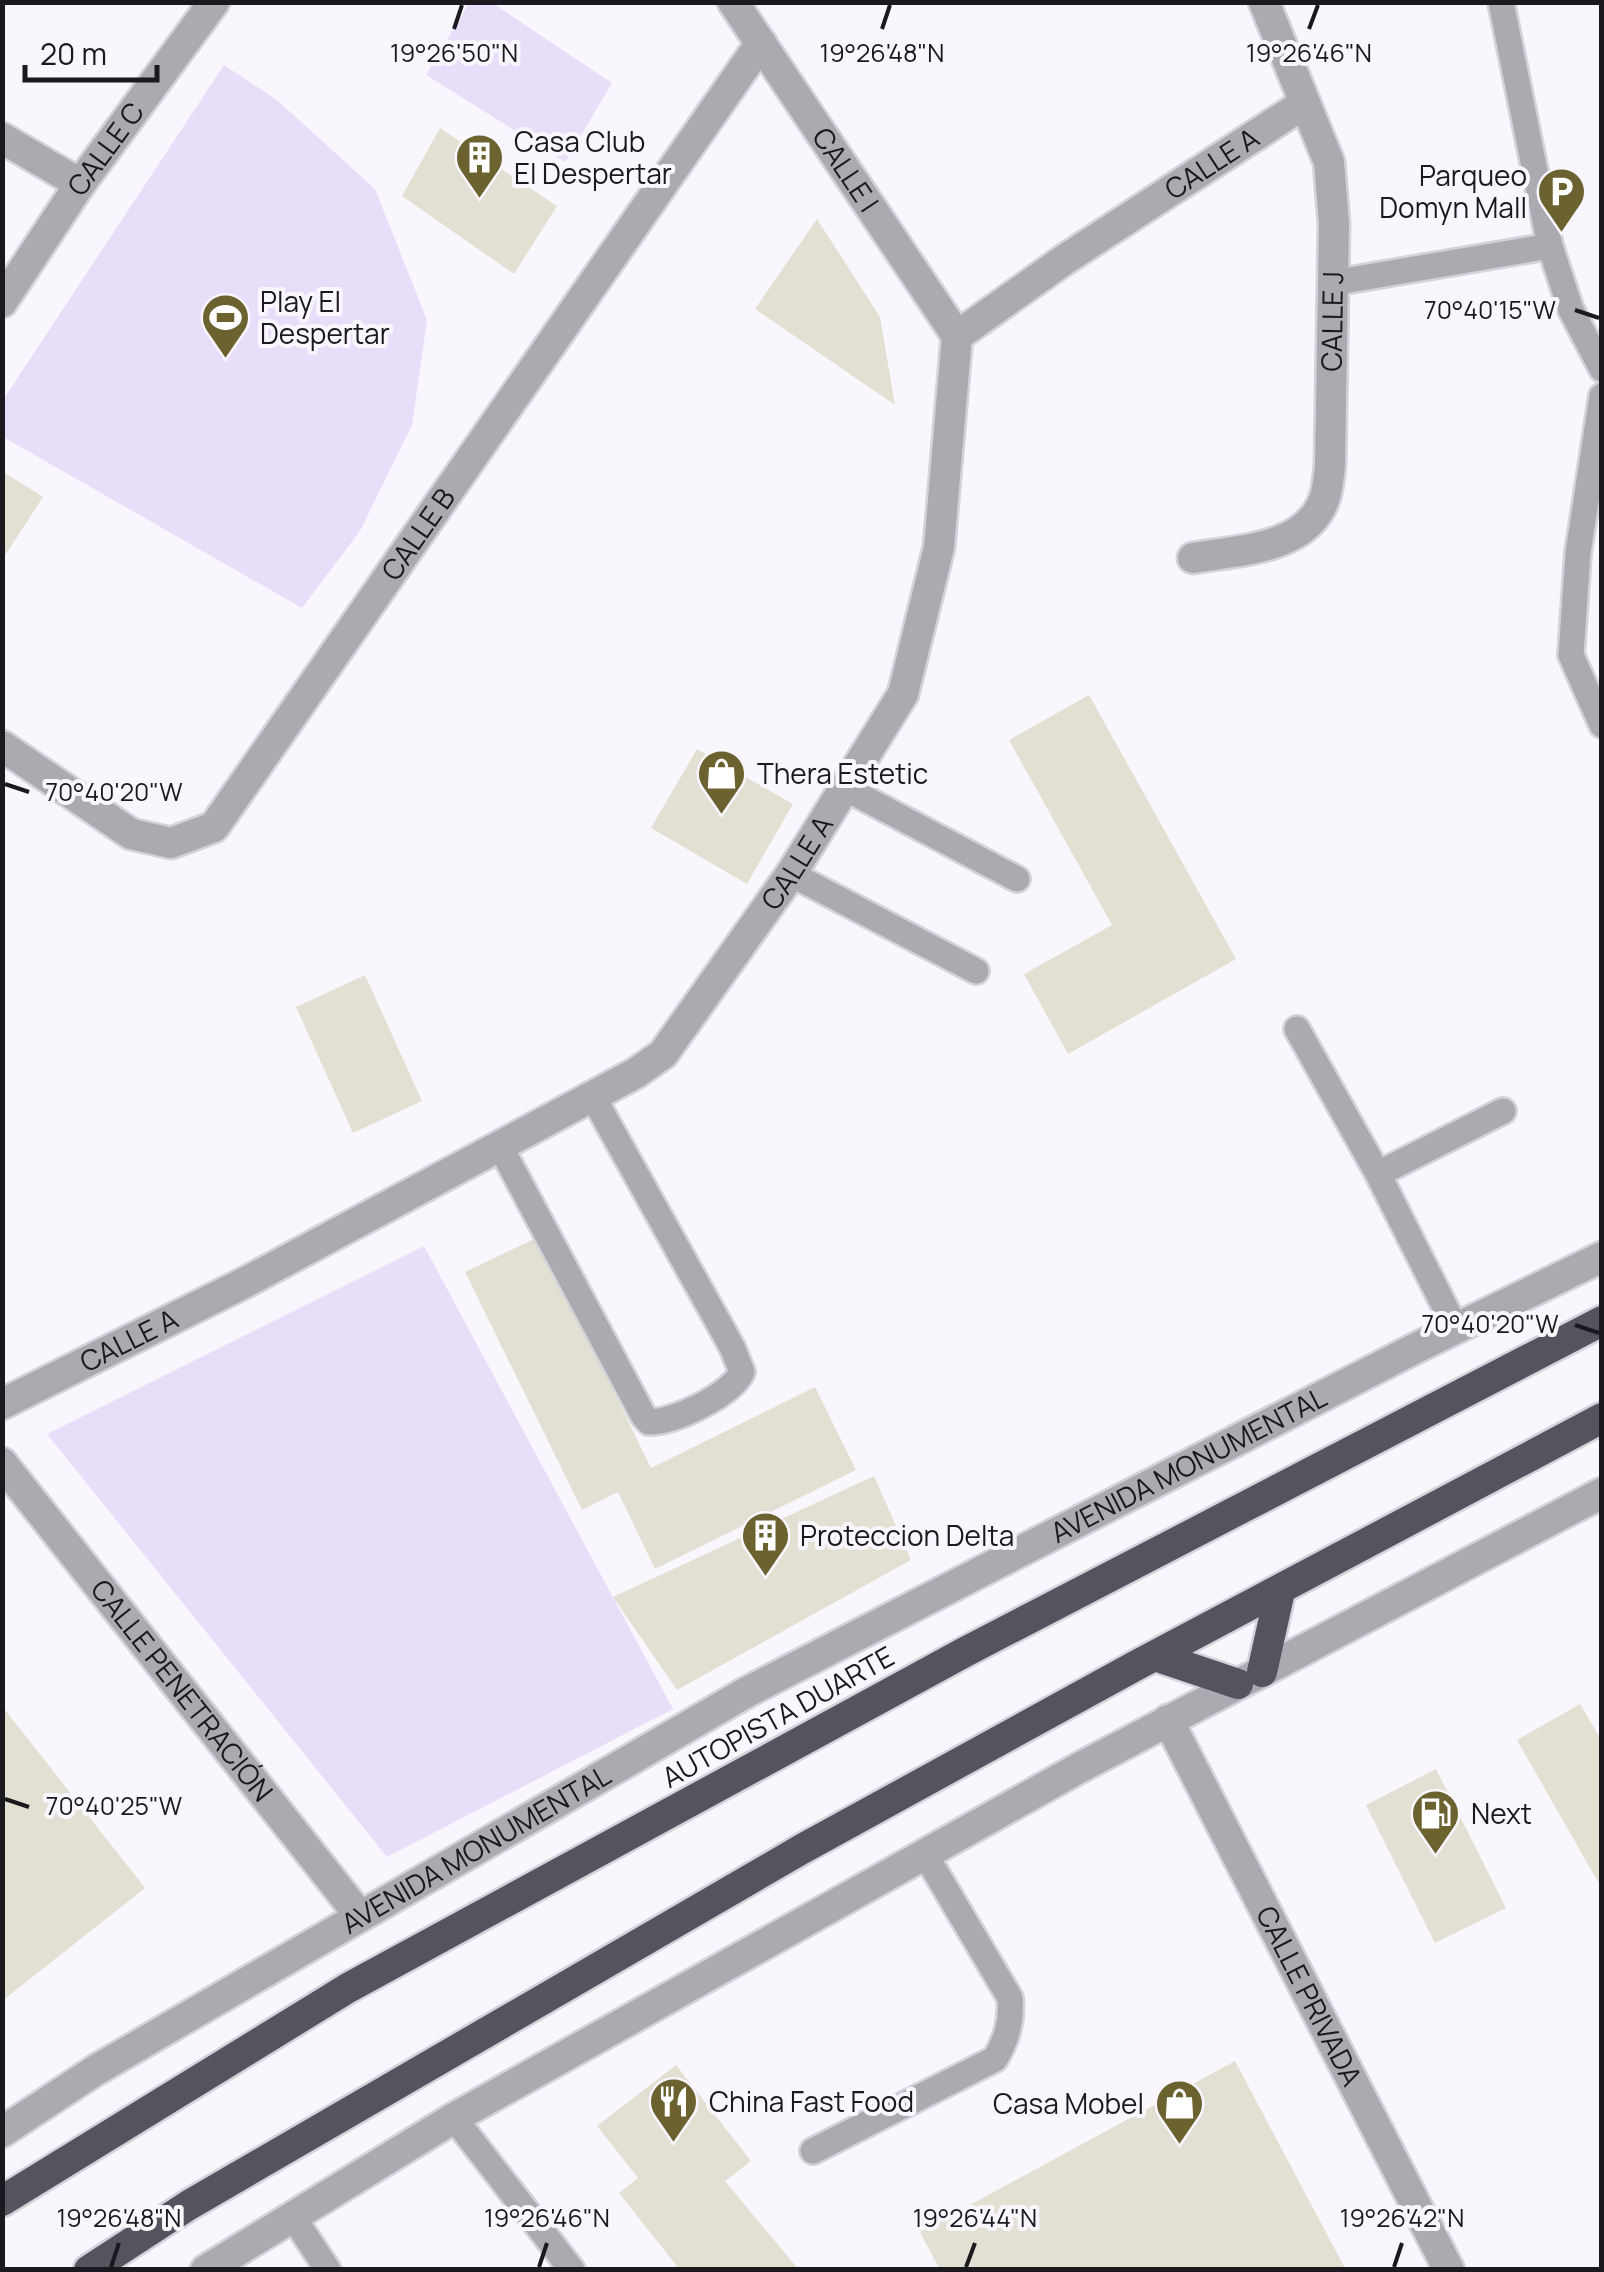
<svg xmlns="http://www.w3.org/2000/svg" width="1604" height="2272" font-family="Manrope,sans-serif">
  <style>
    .green { fill: #e9defa }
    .building { fill: #e2e0d2 }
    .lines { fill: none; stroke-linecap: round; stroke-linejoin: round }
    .service-casing { stroke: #d5d3da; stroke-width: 30 }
    .minor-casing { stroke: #d5d3da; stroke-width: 35 }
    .motorway-casing { stroke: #d5d3da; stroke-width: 35 }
    .service { stroke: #acaab0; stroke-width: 25 }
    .minor { stroke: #acaab0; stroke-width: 30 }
    .motorway { stroke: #57535e; stroke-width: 30 }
    .ticks { fill: none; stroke: #1b191e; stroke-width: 4 }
    .labels { text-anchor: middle; stroke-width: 8; stroke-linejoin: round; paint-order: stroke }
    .poi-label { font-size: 28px; fill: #1b191e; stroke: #f9f6fe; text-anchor: start }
    .street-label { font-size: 28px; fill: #1b191e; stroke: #f9f6fe }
    .ticks-label { font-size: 25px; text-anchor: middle; fill: #1b191e; stroke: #f9f6fe; stroke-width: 8; stroke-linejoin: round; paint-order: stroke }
  </style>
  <rect width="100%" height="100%" fill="#f9f6fe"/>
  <path class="green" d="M491 2 612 83 565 162 426 75 469 3Z
    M224 65 277 100 375 189 427 320 412 425 360 531 302 608 3 437V400Z
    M424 1246 673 1709 387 1857 47 1434Z"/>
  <path class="building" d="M440 128 557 206 514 274 402 196Z
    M817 219 880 317 895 405 755 309Z
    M2 471 43 497 2 560Z
    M1089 695 1236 959 1068 1054 1024 974 1112 925 1009 740Z
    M697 749 793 804 747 884 651 828Z
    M365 975 422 1101 353 1133 296 1007Z
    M538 1237 651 1468 815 1387 856 1470 655 1569 618 1492 582 1510 465 1272Z
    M874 1476 911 1560 677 1690 613 1597Z
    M1580 1704 1602 1741V1889L1517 1740Z
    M2 1706 145 1888 2 2001Z
    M1436 1769 1506 1908 1435 1943 1366 1805Z
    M1235 2061 1346 2270H940L920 2232Z
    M676 2065 751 2161 725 2181 799 2270H680L619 2193 638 2178 597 2126Z"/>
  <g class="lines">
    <defs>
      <path id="service" d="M1501 2 1550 246 1571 310 1602 369
        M1332 283 1550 246
        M1602 396 1578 553 1571 655 1602 725
        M845 788 1017 879
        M791 874 976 971
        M1297 1029 1378 1174 1503 1111
        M500 1146 643 1415 649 1422C675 1422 731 1395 742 1372L732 1347 592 1095
        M1378 1174 1456 1329
        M454 2118 572 2270
        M813 2151 995 2059C1007 2039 1012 2021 1010 1998L925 1854
        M293 2217 328 2270"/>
      <g id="minor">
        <path id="s1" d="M733 2 957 336"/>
        <path d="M2 138 80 184"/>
        <path id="s2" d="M2 302 80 184 214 2"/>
        <path id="s3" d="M1193 558C1238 550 1308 550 1325 497 1328 487 1329 475 1330 465L1334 223 1329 162 1264 2"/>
        <path id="s4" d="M2 746 131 834 171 843 214 827 761 43"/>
        <path id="s5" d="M2 1404 246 1282 636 1073 663 1054 791 874 903 694 939 547 957 336 1064 260 1305 103"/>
        <path id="s6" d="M2 1463 360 1916"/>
        <path id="s7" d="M1168 1720 1449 2270"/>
        <path id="s8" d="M2 2132 96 2070 747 1692 1416 1348 1602 1257"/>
        <path d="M206 2270 454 2118 1079 1768 1602 1493"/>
      </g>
      <path id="motorway" d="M1155 1656 1238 1684
        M1262 1672 1280 1591
        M2 2201 348 1988 965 1652 1602 1321
        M89 2270 189 2205 802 1849 1137 1665 1602 1418"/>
    </defs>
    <use href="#service" class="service-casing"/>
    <use href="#minor" class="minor-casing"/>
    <use href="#motorway" class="motorway-casing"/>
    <use href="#service" class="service"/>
    <use href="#minor" class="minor"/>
    <use href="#motorway" class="motorway"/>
  </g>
  <path class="ticks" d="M454 29 462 5M882 29 890 5M1309 29 1318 5M1575 310 1599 318M5 784 29 792M1575 1325 1599 1333M5 1799 29 1807M111 2267 119 2243M539 2267 547 2243M966 2267 975 2243M1394 2267 1402 2243"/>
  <defs>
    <symbol id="building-pin" viewBox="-11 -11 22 30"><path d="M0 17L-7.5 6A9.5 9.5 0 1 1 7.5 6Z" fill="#6b622f" stroke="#f9f6fe"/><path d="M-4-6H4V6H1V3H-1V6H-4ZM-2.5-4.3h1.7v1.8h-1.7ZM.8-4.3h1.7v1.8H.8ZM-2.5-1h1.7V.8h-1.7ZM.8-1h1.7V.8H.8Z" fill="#fff"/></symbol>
    <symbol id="parking-pin" viewBox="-11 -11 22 30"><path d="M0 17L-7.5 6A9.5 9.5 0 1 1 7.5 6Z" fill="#6b622f" stroke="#f9f6fe"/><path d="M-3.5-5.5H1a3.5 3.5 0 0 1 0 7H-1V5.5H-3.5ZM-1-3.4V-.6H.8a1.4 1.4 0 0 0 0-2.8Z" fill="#fff"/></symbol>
    <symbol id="stadium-pin" viewBox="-11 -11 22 30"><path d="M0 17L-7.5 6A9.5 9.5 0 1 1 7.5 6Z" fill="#6b622f" stroke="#f9f6fe"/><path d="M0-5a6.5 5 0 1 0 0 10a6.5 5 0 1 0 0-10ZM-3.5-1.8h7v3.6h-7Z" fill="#fff"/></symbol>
    <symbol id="shop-pin" viewBox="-11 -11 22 30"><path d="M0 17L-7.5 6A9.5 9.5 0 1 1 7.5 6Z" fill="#6b622f" stroke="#f9f6fe"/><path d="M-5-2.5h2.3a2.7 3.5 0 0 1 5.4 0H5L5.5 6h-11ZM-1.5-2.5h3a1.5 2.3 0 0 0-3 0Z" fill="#fff"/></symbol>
    <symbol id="fuel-pin" viewBox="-11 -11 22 30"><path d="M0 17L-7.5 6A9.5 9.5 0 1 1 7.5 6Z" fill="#6b622f" stroke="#f9f6fe"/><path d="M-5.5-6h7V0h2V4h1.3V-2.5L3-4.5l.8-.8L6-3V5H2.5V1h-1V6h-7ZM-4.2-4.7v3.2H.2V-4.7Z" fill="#fff"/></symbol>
    <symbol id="restaurant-pin" viewBox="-11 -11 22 30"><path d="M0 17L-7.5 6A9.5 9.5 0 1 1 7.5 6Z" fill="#6b622f" stroke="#f9f6fe"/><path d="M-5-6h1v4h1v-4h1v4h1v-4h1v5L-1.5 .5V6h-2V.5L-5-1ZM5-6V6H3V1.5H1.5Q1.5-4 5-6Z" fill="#fff"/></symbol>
  </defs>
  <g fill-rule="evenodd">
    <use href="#building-pin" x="452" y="130" width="55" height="75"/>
    <use href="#parking-pin" x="1534" y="164" width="55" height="75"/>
    <use href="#stadium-pin" x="198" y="290" width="55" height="75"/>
    <use href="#shop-pin" x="694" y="746" width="55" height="75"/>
    <use href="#building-pin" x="738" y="1508" width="55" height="75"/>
    <use href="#fuel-pin" x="1408" y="1786" width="55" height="75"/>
    <use href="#restaurant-pin" x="646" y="2074" width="55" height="75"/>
    <use href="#shop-pin" x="1152" y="2076" width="55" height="75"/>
  </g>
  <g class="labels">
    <g class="poi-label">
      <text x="514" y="152">Casa Club<tspan x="514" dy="32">El Despertar</tspan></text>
      <text x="1527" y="186" text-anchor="end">Parqueo<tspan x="1527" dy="32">Domyn Mall</tspan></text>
      <text x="260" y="312">Play El<tspan x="260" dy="32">Despertar</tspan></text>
      <text x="757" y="784">Thera Estetic</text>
      <text x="800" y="1546">Proteccion Delta</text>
      <text x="1471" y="1824">Next</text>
      <text x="709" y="2112">China Fast Food</text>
      <text x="1144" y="2114" text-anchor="end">Casa Mobel</text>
    </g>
    <g class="street-label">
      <text dy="10" stroke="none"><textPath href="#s2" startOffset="185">CALLE C</textPath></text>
      <text dy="10" stroke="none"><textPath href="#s5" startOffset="1852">CALLE A</textPath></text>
      <text dy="10" stroke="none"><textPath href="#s1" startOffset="202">CALLE I</textPath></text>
      <text dy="10" stroke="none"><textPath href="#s3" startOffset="330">CALLE J</textPath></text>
      <text dy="10" stroke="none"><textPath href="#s4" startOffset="600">CALLE B</textPath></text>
      <text dy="10" stroke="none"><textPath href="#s5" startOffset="982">CALLE A</textPath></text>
      <text dy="10" stroke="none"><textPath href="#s5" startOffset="142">CALLE A</textPath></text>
      <text dy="10" stroke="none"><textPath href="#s8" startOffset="1362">AVENIDA MONUMENTAL</textPath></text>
      <text dy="10" stroke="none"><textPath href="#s6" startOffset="290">CALLE PENETRACIÓN</textPath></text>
      <text transform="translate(778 1717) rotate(-29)" y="10">AUTOPISTA DUARTE</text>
      <text dy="10" stroke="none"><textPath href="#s8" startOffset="552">AVENIDA MONUMENTAL</textPath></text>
      <text dy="10" stroke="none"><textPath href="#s7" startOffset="310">CALLE PRIVADA</textPath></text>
    </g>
  </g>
  <g class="ticks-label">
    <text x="454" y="62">19°26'50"N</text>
    <text x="882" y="62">19°26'48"N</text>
    <text x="1309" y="62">19°26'46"N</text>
    <text x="1490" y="319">70°40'15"W</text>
    <text x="114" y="801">70°40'20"W</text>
    <text x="1490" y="1333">70°40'20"W</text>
    <text x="114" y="1815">70°40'25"W</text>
    <text x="119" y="2227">19°26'48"N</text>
    <text x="547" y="2227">19°26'46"N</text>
    <text x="975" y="2227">19°26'44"N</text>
    <text x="1402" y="2227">19°26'42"N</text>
  </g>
  <rect width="1604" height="2272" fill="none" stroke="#1b191e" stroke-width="10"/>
  <path d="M25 65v15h132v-15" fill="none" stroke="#1b191e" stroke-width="5"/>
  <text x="40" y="65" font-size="30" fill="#1b191e" stroke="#f9f6fe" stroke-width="8" paint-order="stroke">20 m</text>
</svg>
